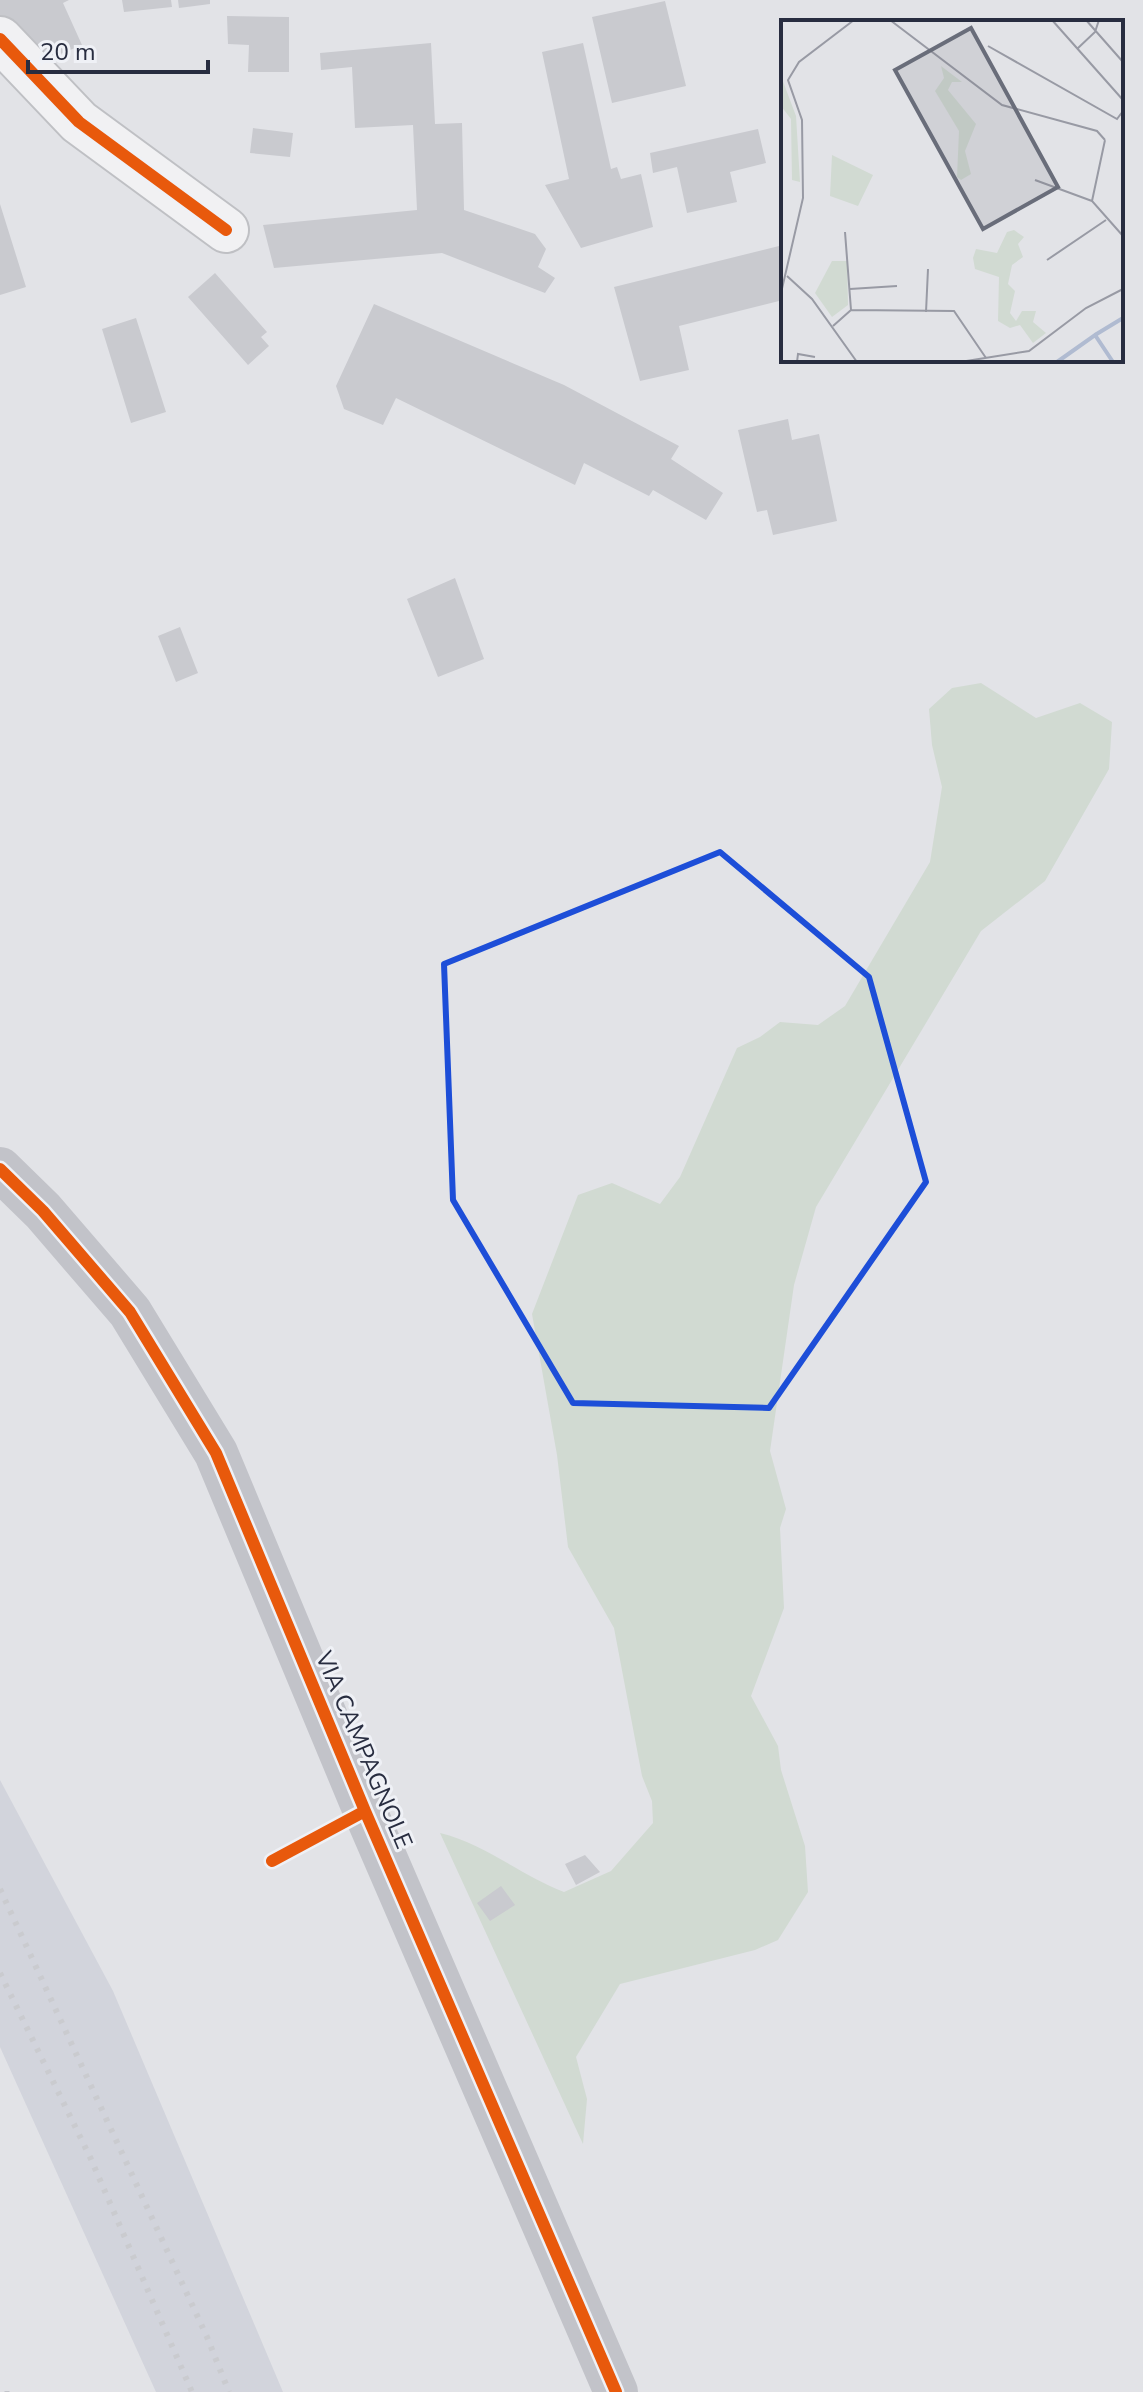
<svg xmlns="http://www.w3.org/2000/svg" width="1143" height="2392" font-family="'Nunito Sans',sans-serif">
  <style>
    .built { fill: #d2d4dc }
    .green { fill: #d1dad2 }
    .building { fill: #c9cacf }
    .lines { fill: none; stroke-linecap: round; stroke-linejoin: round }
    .street-casing { stroke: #bfc0c4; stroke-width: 48 }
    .path { stroke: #c3c4ca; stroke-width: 5; stroke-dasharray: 6 6; stroke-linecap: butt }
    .street { stroke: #f1f1f3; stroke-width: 44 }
    .secondary { stroke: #c2c3c9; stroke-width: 44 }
    .rail { stroke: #cacbcf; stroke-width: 6; stroke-dasharray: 4 8; stroke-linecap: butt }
    .cycleway-casing { stroke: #eff1f6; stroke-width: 17 }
    .cycleway { stroke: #e8590c; stroke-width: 12 }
    .marked { fill: none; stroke: #1d4ed8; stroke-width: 6; stroke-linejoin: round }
    .labels { text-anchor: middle; stroke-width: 6; stroke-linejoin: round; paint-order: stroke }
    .street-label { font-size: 24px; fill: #282d40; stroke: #eff1f6 }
    .inset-river { fill: none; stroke: #b0bbd1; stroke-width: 4 }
    .inset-road { fill: none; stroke: #989aa4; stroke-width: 2 }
    .view { fill: #696d7a; fill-opacity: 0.15; stroke: #696d7a; stroke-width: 4 }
    .inset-edge { fill: none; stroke: #282d40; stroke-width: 4 }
  </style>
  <rect width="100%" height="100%" fill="#e2e3e7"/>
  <path class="built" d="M0 1780 113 1991 283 2392H156L0 2047Z"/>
  <path class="green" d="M981 683 1036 718 1080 703 1112 722 1109 769 1045 881 981 931 816 1207 794 1285 770 1451 786 1509 780 1528 784 1608 751 1696 778 1746 781 1770 805 1846 808 1892 778 1940 755 1950 620 1984 576 2057 587 2099 583 2144 440 1833C485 1844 520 1875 564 1892L611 1871 653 1823 652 1801 642 1776 614 1628 568 1547 557 1455 532 1314 578 1195 612 1183 660 1204 680 1177 737 1048 760 1037 780 1022 818 1025 845 1006 930 862 942 787 932 745 929 709 952 688Z"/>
  <path class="building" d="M0 0H69L63 3 82 45 39 63 0 23Z
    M122 0H171L172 7 124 12Z
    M178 0H210V4L179 8Z
    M665 1 686 86 612 103 592 17Z
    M227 16 289 17V72H248L249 45 228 44Z
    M431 43 435 124 462 123 464 210 535 234 546 249 538 267 555 278 545 293 442 253 274 268 263 225 417 210 413 125 355 128 352 67 321 70 320 53Z
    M583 43 611 169 617 167 621 179 641 174 653 227 581 248 545 185 569 179 542 52Z
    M253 128 293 133 290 157 250 153Z
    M758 129 766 163 730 172 737 202 687 213 677 167 653 173 650 153Z
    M0 204 26 287 0 295Z
    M783 245V300L679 326 689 370 640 381 614 287Z
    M215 273 267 332 261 337 269 346 248 365 188 297Z
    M374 304 564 385 679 446 671 459 723 493 706 520 653 490 649 496 584 463 575 485 396 398 383 425 344 409 336 386Z
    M136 318 166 412 131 423 102 329Z
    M788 419 792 440 819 434 837 521 773 535 767 510 757 512 738 430Z
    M455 578 484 659 438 677 407 599Z
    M180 627 198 673 176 682 158 636Z
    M585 1855 600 1872 576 1885 565 1864Z
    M501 1886 515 1905 490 1921 477 1903Z"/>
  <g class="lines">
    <defs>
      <path id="street" d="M0 39 79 122 226 230"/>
    </defs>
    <use href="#street" class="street-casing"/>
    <path class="path" d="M7 2391V2392"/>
    <use href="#street" class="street"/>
    <path class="secondary" d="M0 1169 43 1211 130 1312 216 1453 365 1811 616 2392"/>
    <path class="rail" d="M0 1889 207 2337 229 2392
      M0 1973 90 2157 192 2392"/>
    <defs>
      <path id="cycleway" d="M0 39 79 122 226 230
        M0 1169 43 1211 130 1312 216 1453 365 1811 616 2392
        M272 1861 365 1811"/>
    </defs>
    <use href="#cycleway" class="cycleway-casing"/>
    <use href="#cycleway" class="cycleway"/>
  </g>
  <path class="marked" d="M720 852 869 977 926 1182 769 1408 573 1403 453 1200 444 964Z"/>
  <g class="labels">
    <g class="street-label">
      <text transform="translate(364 1750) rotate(67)" y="8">VIA CAMPAGNOLE</text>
    </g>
  </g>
  <g transform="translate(781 20)">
    <rect width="342" height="342" fill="#e2e3e7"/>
    <path d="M160 46 181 62H171L167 70 195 104 184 131 190 154 180 160 176 157 178 111 154 71 163 58ZM0 56 15 96 19 162 11 160 10 99 0 86ZM51 135 92 155 77 186 49 176ZM233 210 243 217 237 224 242 237 231 245 227 264 234 271 229 293 235 301 241 291H255L252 302 265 313 252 323 239 305 229 308 217 301 218 257 194 249 192 238 195 229 216 233 226 212ZM51 241H66L67 285 51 297 34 273Z" fill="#d1dad2"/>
    <path class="inset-river" d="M314 315 342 298M276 342 314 315 332 342"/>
    <path class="inset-road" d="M109 0 221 85 316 111 324 120M271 0 342 80M305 0 342 42M207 26 336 99 342 91M296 29 314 12 318 0M324 120 311 181 342 216M254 160 311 181M64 212 70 290M266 240 325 200M6 256 31 279 76 342M69 269 116 266M0 273 22 178 21 100 7 60 18 42 73 0M70 290 173 291 205 338M145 292 147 249M52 306 70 290M16 342 17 334 34 337M179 342 248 331 305 288 342 269"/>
    <path class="view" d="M190 8 277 167 202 209 114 50Z"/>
    <rect width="342" height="342" class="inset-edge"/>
  </g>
  <path d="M28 60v12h180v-12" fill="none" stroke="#282d40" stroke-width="4"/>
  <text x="40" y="60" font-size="24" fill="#282d40" stroke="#eff1f6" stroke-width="6" paint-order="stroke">20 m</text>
</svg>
